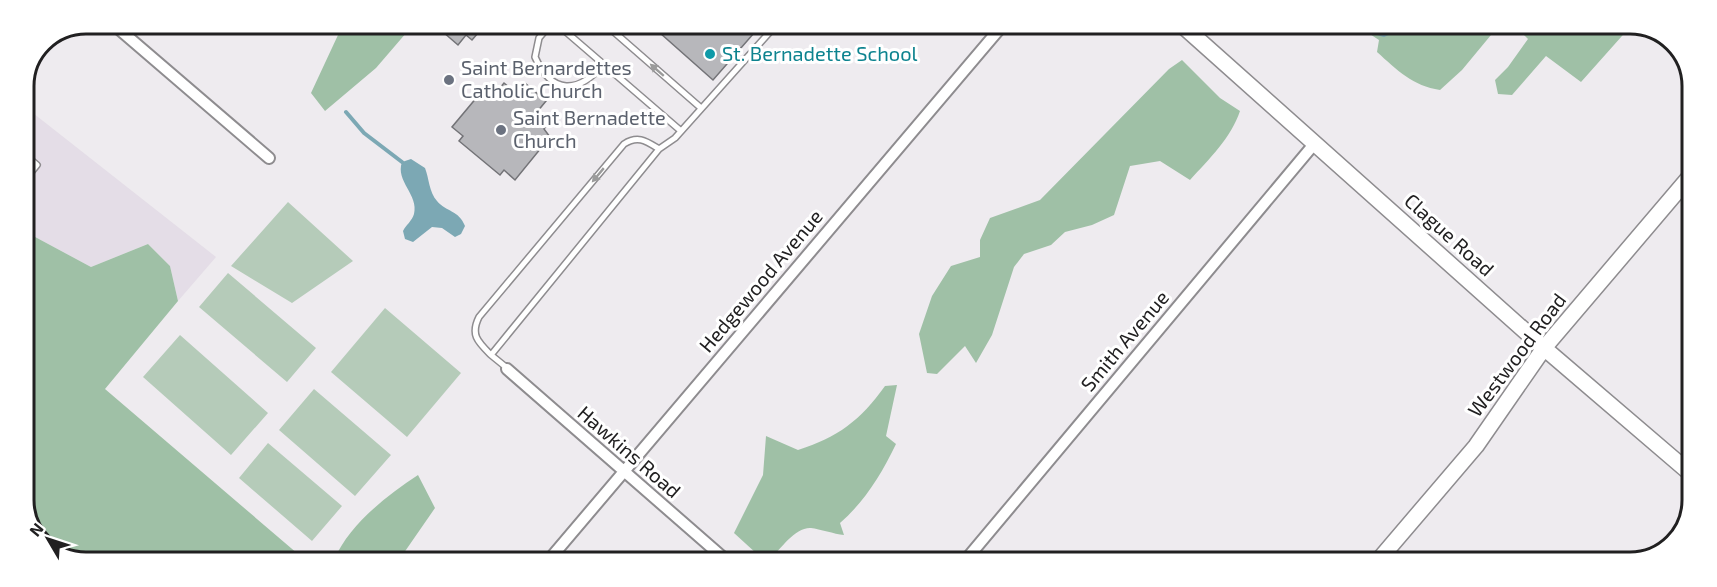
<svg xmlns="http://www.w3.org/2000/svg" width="1717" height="587" font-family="'Exo 2',sans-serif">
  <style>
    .built { fill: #e4dde7 }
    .green { fill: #b5cbb9 }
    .forest { fill: #9fc0a6 }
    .water { fill: #7ca8b4 }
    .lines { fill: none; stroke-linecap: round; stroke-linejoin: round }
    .stream { stroke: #7ca8b4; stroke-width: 4 }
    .building { fill: #b7b7bb; stroke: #737377; stroke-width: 1.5 }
    .lane-casing { stroke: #8e8c8f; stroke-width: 8 }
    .street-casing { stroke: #8e8c8f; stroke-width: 14 }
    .secondary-casing { stroke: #8e8c8f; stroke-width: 18 }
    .lane { stroke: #fff; stroke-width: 5 }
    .street { stroke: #fff; stroke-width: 10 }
    .secondary { stroke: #fff; stroke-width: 15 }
    .oneway { fill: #9b9b9b }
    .culture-dot { fill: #0f9aa8; stroke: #fff; stroke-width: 2 }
    .worship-dot { fill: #6b7280; stroke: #fff; stroke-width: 2 }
    .labels { text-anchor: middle; stroke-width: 6; stroke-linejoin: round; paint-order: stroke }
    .culture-label { font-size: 20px; fill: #0d838f; stroke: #fff; text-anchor: start }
    .worship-label { font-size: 20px; fill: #5b616d; stroke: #fff; text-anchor: start }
    .street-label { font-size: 20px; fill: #212021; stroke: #fff }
    .rim { fill: none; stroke: #212021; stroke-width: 3 }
  </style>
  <rect width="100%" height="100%" fill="#eeebef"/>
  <path class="built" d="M24 106 216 257 178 301 170 266 148 244 91 267 24 231Z"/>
  <path class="green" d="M288 202 353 261 292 303 231 266Z
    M228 273 316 348 287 382 199 307Z
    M385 308 461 373 407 437 331 372Z
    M180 335 268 413 231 455 143 377Z
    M314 389 391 455 355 496 279 430Z
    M268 443 342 506 312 541 239 478Z"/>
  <path class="forest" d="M348 25H413L376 68 325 111 311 93 338 35Z
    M1359 27H1509L1491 35 1462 70 1440 90C1413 86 1397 70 1377 52L1379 40Z
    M1516 27H1630L1581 82 1546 56 1512 95 1498 94 1495 80 1508 67 1528 39Z
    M1648 27C1681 38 1693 71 1693 103L1682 95 1689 81 1679 61 1645 33 1649 31Z
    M1182 60 1220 98 1240 111C1231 138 1209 159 1190 180L1160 161 1130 166 1114 215 1092 225 1065 232 1051 245 1024 254 1014 267 992 335 976 363 965 346 937 374 927 373 919 334 932 296 951 266 980 257V240L990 218 1040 200 1169 69Z
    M24 231 91 267 148 244 170 266 178 301 105 389 305 560H67L37 539 24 505Z
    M897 385 886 436 896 444C881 475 865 501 840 523L844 535C834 534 820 529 811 528 795 527 781 549 770 559L757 554 734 533 763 475 766 436 798 450C838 437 860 421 885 386Z
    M418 475 435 508 399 560H334C349 525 386 496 418 475Z"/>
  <path class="water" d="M411 159 425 168C429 178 429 192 437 201 446 212 459 210 465 226L461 234 455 237 442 228 432 227 413 242 405 239 403 231C406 225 412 221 414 214 419 195 395 181 402 162Z"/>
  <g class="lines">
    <path class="stream" d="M1360 27 1384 35 1400 27
      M346 112 364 133 402 162"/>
  </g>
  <path class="building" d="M435 25H485L472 40 466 35 458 45Z
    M651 25H761L713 80Z
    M504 83 516 93 525 83 546 101 537 112 549 122 544 129 550 137 515 180 504 170 500 175 459 141 463 136 452 127 488 84 499 89Z"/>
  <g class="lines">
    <defs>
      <path id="lane" d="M550 25 539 38 535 57C552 95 578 94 604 64
        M558 25 681 131
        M606 25 701 108
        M24 154 37 165 24 181
        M491 355C478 342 470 335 479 317L624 144C638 135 646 141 659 149
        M507 368 491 355 659 149 675 138 776 25"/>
      <path id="street" d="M113 24 269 158
        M507 369 727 561
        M548 561 1002 26
        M964 562 1315 143"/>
      <path id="secondary" d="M1183 26 1544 348 1690 473
        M1377 562 1476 446 1544 348 1692 174"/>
    </defs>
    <use href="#lane" class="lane-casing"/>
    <use href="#street" class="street-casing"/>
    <use href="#secondary" class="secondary-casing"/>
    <use href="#lane" class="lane"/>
    <use href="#street" class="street"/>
    <use href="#secondary" class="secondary"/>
  </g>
  <defs><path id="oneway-solid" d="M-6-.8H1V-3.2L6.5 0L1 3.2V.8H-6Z" transform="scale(1.5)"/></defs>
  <g class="oneway">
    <use href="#oneway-solid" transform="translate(657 70) rotate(-139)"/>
    <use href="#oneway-solid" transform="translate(598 175) rotate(130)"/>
  </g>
  <circle class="culture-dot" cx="710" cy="54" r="6"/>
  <g class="worship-dot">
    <circle cx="449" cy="80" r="6"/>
    <circle cx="501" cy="130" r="6"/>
  </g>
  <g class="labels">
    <g class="culture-label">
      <text x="722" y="61">St. Bernadette School</text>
    </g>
    <g class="worship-label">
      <text x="461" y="75">Saint Bernardettes<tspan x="461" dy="23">Catholic Church</tspan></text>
      <text x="513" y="125">Saint Bernadette<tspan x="513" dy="23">Church</tspan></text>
    </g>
    <g class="street-label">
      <text transform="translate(1449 235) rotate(42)" y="7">Clague Road</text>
      <text transform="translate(761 281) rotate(-50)" y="7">Hedgewood Avenue</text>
      <text transform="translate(1125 341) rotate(-50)" y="7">Smith Avenue</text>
      <text transform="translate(1517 355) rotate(-53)" y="7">Westwood Road</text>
      <text transform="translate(629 452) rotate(41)" y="7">Hawkins Road</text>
    </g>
  </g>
  <path d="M0 0H1717V587H0ZM86 34H1630A52 52 0 0 1 1682 86V500A52 52 0 0 1 1630 552H86A52 52 0 0 1 34 500V86A52 52 0 0 1 86 34Z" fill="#fff" fill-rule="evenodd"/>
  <path class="rim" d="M86 34H1630A52 52 0 0 1 1682 86V500A52 52 0 0 1 1630 552H86A52 52 0 0 1 34 500V86A52 52 0 0 1 86 34Z"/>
  <g transform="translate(48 539) rotate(309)" stroke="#ffffff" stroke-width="4.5" paint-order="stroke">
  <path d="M0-4.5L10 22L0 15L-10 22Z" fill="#212021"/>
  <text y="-9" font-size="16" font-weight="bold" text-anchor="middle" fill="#212021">N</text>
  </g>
</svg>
